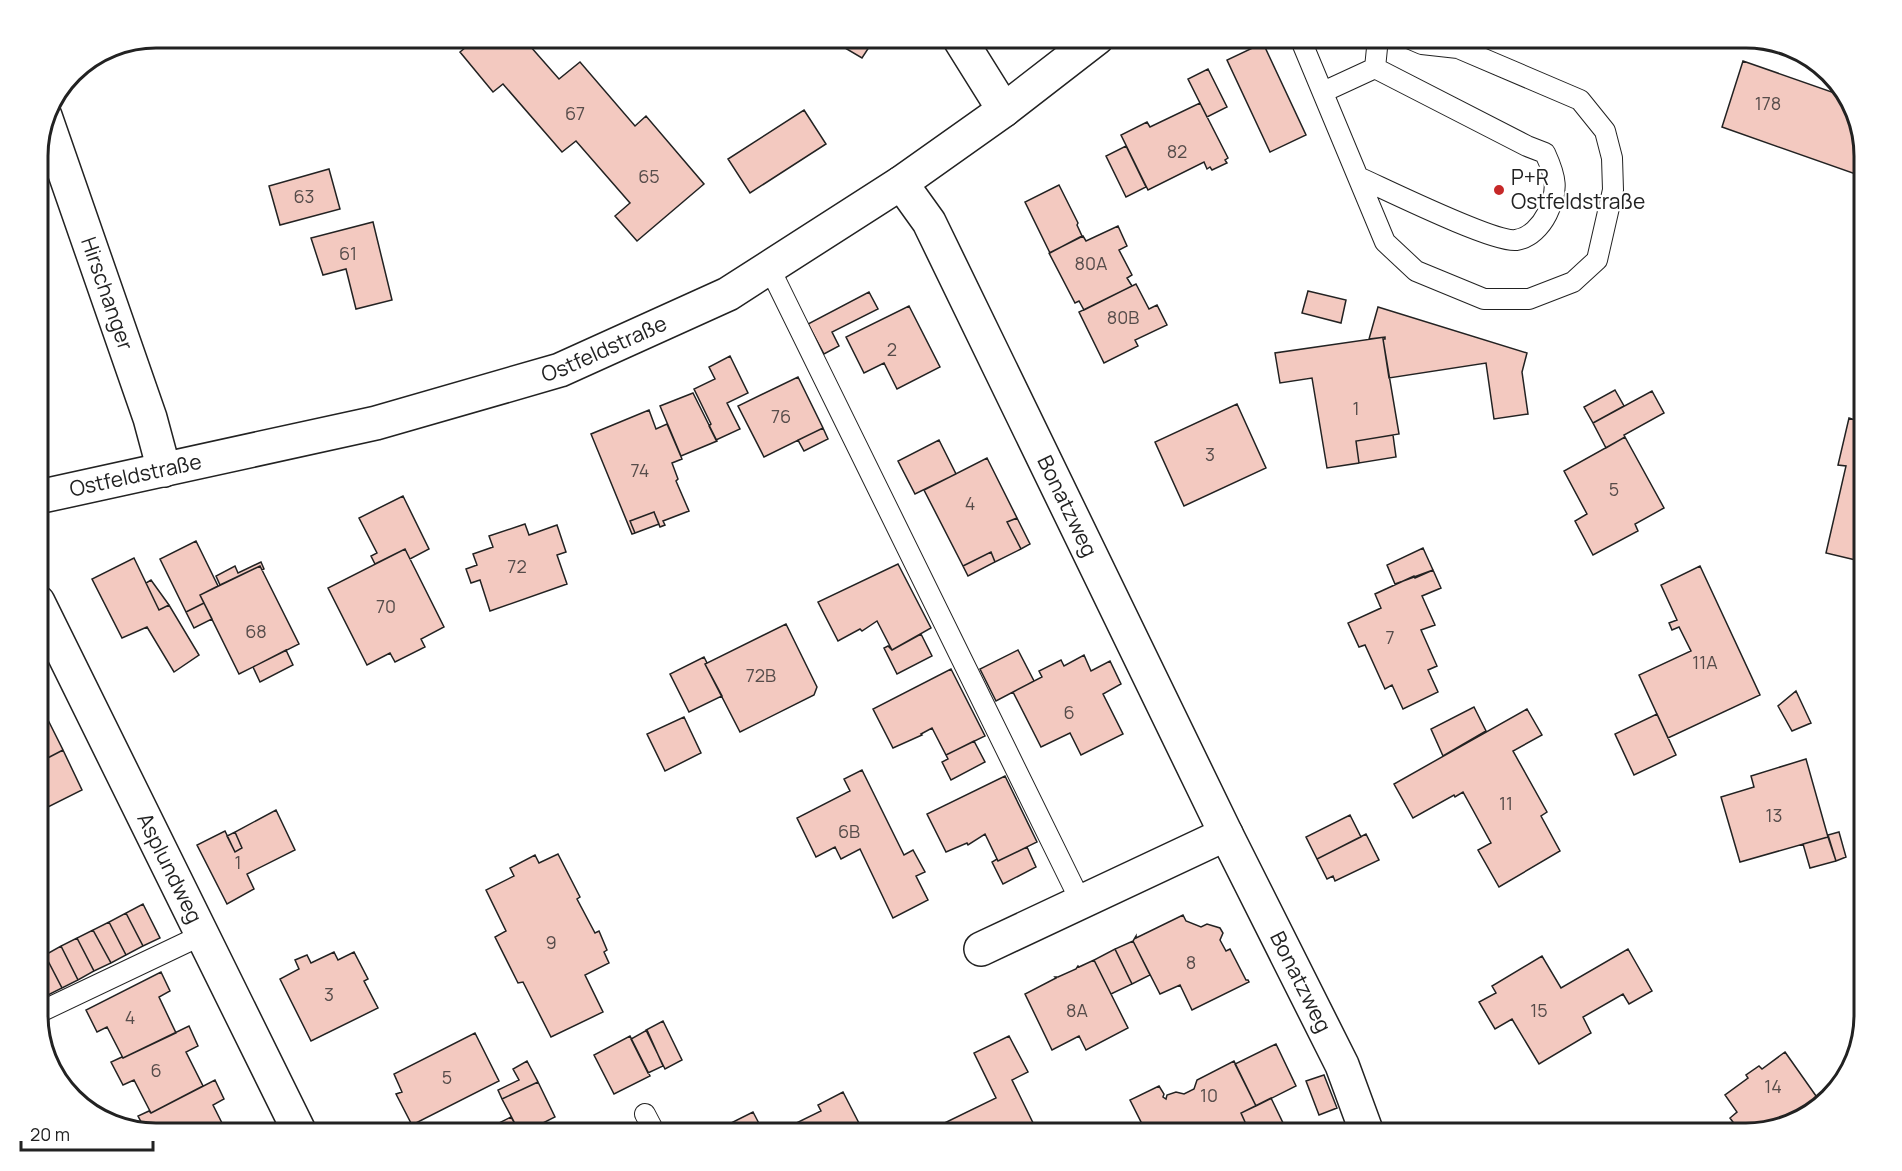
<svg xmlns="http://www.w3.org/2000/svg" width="1902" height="1171" font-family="Manrope,sans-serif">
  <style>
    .building { fill: #f3c9c0; stroke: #222; stroke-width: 1.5 }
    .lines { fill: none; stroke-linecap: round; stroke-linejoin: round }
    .service-casing { stroke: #222; stroke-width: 22 }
    .minor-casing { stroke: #222; stroke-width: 36 }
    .service { stroke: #fff; stroke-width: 20 }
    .minor { stroke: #fff; stroke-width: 33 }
    .fence { stroke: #222; stroke-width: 1.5; stroke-dasharray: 8 3; stroke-linecap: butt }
    .poi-dot { fill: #c62828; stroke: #fff; stroke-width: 2 }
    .labels { text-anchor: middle; stroke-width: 4.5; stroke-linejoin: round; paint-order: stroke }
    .number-label { font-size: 18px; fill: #564c4a }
    .poi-label { font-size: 21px; fill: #222; stroke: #fff; text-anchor: start }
    .street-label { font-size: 21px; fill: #222; stroke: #fff }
    .rim { fill: none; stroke: #222; stroke-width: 3 }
  </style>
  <rect width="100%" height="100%" fill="#fff"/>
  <path class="building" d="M477 38H523L559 79 580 62 635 126 646 116 704 184 637 241 615 216 630 203 576 141 562 152 503 84 493 92 460 52Z
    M828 38H875L862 58Z
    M1263 43 1306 135 1270 152 1227 60Z
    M1743 61 1849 98 1864 148V177L1722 127Z
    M1208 69 1227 107 1207 117 1188 79Z
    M1200 103 1228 158 1225 160 1227 163 1212 170 1210 167 1207 169 1204 162 1148 190 1121 135 1147 122 1150 127Z
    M804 110 826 144 750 193 728 159Z
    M1126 146 1146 187 1126 197 1106 156Z
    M329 169 340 209 280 225 269 186Z
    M1059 185 1078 223 1077 225 1082 236 1050 253 1025 202Z
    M373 222 392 300 356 309 346 269 323 275 311 238Z
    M1118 226 1127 246 1119 250 1132 275 1127 278 1132 286 1084 310 1079 301 1075 303 1049 253 1083 236 1086 241Z
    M1136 284 1149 309 1157 305 1167 325 1135 340 1138 346 1104 363 1079 312Z
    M1308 291 1346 300 1341 323 1302 313Z
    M869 292 878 309 832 332 839 346 824 354 808 324Z
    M909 306 940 367 897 389 884 363 864 373 846 337Z
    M1378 307 1527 353 1522 372 1528 414 1494 419 1486 363 1389 378 1383 339H1385V337L1369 339Z
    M1385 337V339H1383L1399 434 1356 441 1359 463 1327 468 1312 378 1280 383 1275 353Z
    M730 356 748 393 727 403 740 429 716 440 709 426 711 424 694 389 715 379 709 367Z
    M798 377 823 428 764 457 738 406Z
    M1615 390 1624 406 1593 423 1584 407Z
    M1652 391 1664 413 1624 435 1625 437 1606 448 1593 423Z
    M693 393 717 441 681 456 660 406Z
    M1864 395V562L1826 553 1846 466 1838 465 1849 418 1858 421Z
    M1237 404 1266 468 1184 506 1155 442Z
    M649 410 656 429 667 424 682 459 672 463 678 479 676 481 689 511 663 521 665 525 660 527 654 512 630 521 635 533 632 534 591 434Z
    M823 428 828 439 804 451 798 440Z
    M1393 435 1396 457 1359 463 1356 441Z
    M1625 437 1664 508 1635 524 1638 531 1593 555 1575 521 1587 514 1564 471Z
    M939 440 956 474 915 494 898 461Z
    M987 458 1017 518 1007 522 1021 549 995 562 991 552 963 566 924 490Z
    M403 496 429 549 410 559 405 549 375 564 371 556 377 553 359 518Z
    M654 512 659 524 635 533 630 521Z
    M1017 518 1030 544 1021 549 1007 522Z
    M525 524 529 535 557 525 566 552 557 555 567 584 490 611 480 580 471 583 466 569 477 565 473 554 493 547 489 536Z
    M196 541 218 586 200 595 204 603 186 612 160 559Z
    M1423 548 1433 570 1395 584 1387 565Z
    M405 549 444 627 421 639 425 647 395 662 390 653 367 665 328 588Z
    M991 552 995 562 968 576 963 566Z
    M134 558 159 610 169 605 199 655 174 672 147 627 122 638 92 579Z
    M261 562 264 569 262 570 260 566 220 585 216 576 235 566 238 573Z
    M898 564 931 628 892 650 877 621 862 631 860 629 838 641 818 602Z
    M260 566 299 644 239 674 200 595Z
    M1700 566 1760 695 1668 738 1639 675 1691 651 1679 627 1672 630 1669 623 1677 620 1661 585Z
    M1433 570 1441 588 1422 596 1435 625 1421 630 1437 666 1428 670 1438 692 1403 709 1392 685 1385 689 1365 645 1359 647 1348 623 1381 608 1375 594 1414 576 1415 578Z
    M151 580 169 605 159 610 146 583Z
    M204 603 212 619 194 628 186 612Z
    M786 624 817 687 814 695 740 732 705 664Z
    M921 634 932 656 897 674 884 648 888 646 892 650Z
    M286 650 293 665 260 682 253 667Z
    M1018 650 1034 681 996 701 980 669Z
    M1084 655 1091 671 1110 661 1121 684 1103 694 1123 734 1081 755 1070 733 1041 747 1013 692 1042 677 1039 671 1061 660 1064 666Z
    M704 657 707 663 705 664 722 696 689 712 670 674Z
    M951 669 985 736 946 755 932 728 921 734 922 735 893 748 873 709Z
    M1796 691 1811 723 1792 731 1778 706Z
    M38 700 63 750 38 763Z
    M1474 707 1486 731 1443 756 1431 729Z
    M1527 709 1542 735 1513 751 1547 812 1541 816 1560 851 1499 887 1478 850 1491 843 1463 792 1455 797 1454 795 1413 818 1394 784Z
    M1657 714 1676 755 1634 775 1615 734Z
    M684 717 701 753 665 771 647 734Z
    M974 741 985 762 951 780 942 762 948 759 946 755Z
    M63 750 82 790 40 811 38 807V763Z
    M1806 759 1828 837 1740 862 1721 797 1754 787 1751 776Z
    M862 770 904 855 913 850 925 872 916 876 928 900 893 918 860 849 841 859 835 847 816 857 797 818 850 791 844 779Z
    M1005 776 1037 842 998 861 985 834 968 845 967 843 946 852 927 814Z
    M276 810 295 850 247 874 254 889 227 904 197 845 225 831 235 852 242 848 235 832Z
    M1350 815 1361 837 1317 859 1306 837Z
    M235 832 242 848 235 852 227 836Z
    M1839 832 1846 857 1836 861 1828 835Z
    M1366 834 1379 860 1335 881 1333 876 1327 879 1317 859Z
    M1828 837 1836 861 1810 868 1803 844Z
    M1027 847 1036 867 1003 884 992 862 997 859 998 861Z
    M558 854 580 897 577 899 595 933 599 931 607 950 604 952 609 963 585 975 603 1012 551 1037 523 982 518 983 495 937 506 931 486 890 514 876 510 868 535 855 539 863Z
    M143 904 160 938 143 946 126 913Z
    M126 913 143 946 126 955 109 922Z
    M1183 915 1186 921 1201 927 1207 924 1220 928 1223 933 1220 940 1226 951 1230 949 1246 980H1248L1249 982 1192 1010 1180 985 1160 994 1133 941 1136 936V938Z
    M109 922 126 955 111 963 93 930Z
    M93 930 111 963 94 971 77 938Z
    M77 938 94 971 78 980 61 946Z
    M1133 941 1150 975 1132 984 1115 949Z
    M1861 943 1864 944V1010H1860Z
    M61 946 78 980 62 988 45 955Z
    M1115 949 1132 984 1111 994 1094 960Z
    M1628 949 1652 991 1629 1004 1623 994 1583 1017 1591 1033 1539 1064 1512 1019 1495 1029 1479 1002 1496 993 1492 986 1542 956 1561 988Z
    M334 952 338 960 354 952 368 979 364 981 378 1008 311 1041 280 979 299 969 295 960 307 955 311 963Z
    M45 955 62 988 46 996 38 979V959Z
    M1094 960 1128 1028 1086 1050 1079 1036 1052 1050 1025 994 1056 978 1055 977H1058L1076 969 1078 966 1079 967Z
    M161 972 170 991 159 997 176 1033 123 1058 107 1027 97 1032 86 1010Z
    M38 979 46 996 38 1000Z
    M663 1021 682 1060 665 1069 646 1030Z
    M189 1026 198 1046 186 1052 203 1086 151 1113 134 1080 123 1085 111 1062 122 1057 123 1058Z
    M647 1030 663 1066 648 1073 631 1039Z
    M475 1033 499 1081 412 1125 396 1094 402 1092 394 1074Z
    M630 1036 650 1076 614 1094 594 1055Z
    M1009 1036 1028 1072 1012 1080 1038 1133H924L996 1098 974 1053Z
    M1276 1044 1296 1086 1256 1106 1235 1064Z
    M1785 1052 1821 1103 1806 1118 1741 1133 1730 1118 1737 1112 1725 1095 1748 1078 1746 1075 1759 1066 1762 1069Z
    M527 1061 538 1082 502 1099 498 1090 519 1080 513 1069Z
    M1234 1061 1256 1106 1241 1113 1250 1133H1146L1143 1126 1134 1131 1132 1126 1141 1122 1130 1100 1159 1086 1164 1094 1163 1097 1166 1099 1167 1095 1176 1092 1184 1094 1194 1089 1197 1080Z
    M1324 1075 1337 1108 1319 1115 1306 1081Z
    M215 1080 224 1099 213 1105 227 1133 156 1134 146 1131 138 1116 149 1111 151 1113Z
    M538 1082 555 1117 523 1133H520L502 1099Z
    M843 1092 864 1133H778V1132L821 1111 818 1105Z
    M1271 1098 1284 1125 1266 1133H1250L1241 1113Z
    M753 1112 764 1133H719L717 1130Z
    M511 1117 520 1133H479Z"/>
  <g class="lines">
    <defs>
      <path id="service" d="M1300 38 1385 242 1416 271 1484 299H1529L1573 282 1597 260 1613 190 1612 158 1605 131 1580 100 1458 48 1422 44 1408 38
        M1375 68 1378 38
        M1323 92 1375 68 1527 146 1545 153C1556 177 1559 190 1547 214 1541 226 1530 238 1516 240 1494 243 1385 189 1358 177
        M769 267 1081 902
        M38 1013 202 935
        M645 1114 655 1133"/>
      <g id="minor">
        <path d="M959 38 1004 110"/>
        <path id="s1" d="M45 116 150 418 164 470"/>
        <path id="s2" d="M901 183 929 222 1226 834 1342 1065 1367 1133"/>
        <path id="s3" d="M38 497 376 423 560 370 728 294 901 183 1004 110 1097 38"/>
        <path id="s4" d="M38 602 300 1133"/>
        <path d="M981 949 1226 834"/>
      </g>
    </defs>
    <use href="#service" class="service-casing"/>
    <use href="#minor" class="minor-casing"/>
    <use href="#service" class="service"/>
    <use href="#minor" class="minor"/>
    <path class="fence" d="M1730 38 1812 60"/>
  </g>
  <circle class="poi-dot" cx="1499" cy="190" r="6"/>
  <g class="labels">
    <g class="number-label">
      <text x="1768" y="110">178</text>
      <text x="575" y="120">67</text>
      <text x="1177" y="158">82</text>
      <text x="649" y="183">65</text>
      <text x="304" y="203">63</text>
      <text x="348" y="260">61</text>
      <text x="1091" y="270">80A</text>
      <text x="1123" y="324">80B</text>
      <text x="892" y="356">2</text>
      <text x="1356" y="415">1</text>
      <text x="781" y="423">76</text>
      <text x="1210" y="461">3</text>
      <text x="640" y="477">74</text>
      <text x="1614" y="496">5</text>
      <text x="970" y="510">4</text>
      <text x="517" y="573">72</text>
      <text x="386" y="613">70</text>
      <text x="256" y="638">68</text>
      <text x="1390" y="644">7</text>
      <text x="1705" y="669">11A</text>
      <text x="761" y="682">72B</text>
      <text x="1069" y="719">6</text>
      <text x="1506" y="810">11</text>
      <text x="1774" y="822">13</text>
      <text x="849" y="838">6B</text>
      <text x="238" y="869">1</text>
      <text x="551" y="949">9</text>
      <text x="1191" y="969">8</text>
      <text x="329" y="1001">3</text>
      <text x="1077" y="1017">8A</text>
      <text x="1539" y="1017">15</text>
      <text x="130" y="1024">4</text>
      <text x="156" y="1077">6</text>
      <text x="447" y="1084">5</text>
      <text x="1773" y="1093">14</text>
      <text x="1209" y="1102">10</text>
    </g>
    <g class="poi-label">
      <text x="1511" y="185">P+R<tspan x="1511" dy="24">Ostfeldstraße</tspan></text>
    </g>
    <g class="street-label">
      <text dy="7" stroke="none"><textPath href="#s1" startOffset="188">Hirschanger</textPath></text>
      <text dy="7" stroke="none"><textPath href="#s3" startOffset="586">Ostfeldstraße</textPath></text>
      <text dy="7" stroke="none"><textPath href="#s3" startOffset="100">Ostfeldstraße</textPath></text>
      <text dy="7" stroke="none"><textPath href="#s2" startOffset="364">Bonatzweg</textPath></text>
      <text dy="7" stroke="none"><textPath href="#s4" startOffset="297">Asplundweg</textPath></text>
      <text dy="7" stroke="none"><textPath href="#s2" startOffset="894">Bonatzweg</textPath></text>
    </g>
  </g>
  <path d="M0 0H1902V1171H0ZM156 48H1746A108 108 0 0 1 1854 156V1015A108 108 0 0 1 1746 1123H156A108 108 0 0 1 48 1015V156A108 108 0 0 1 156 48Z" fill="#fff" fill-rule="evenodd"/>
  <path class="rim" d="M156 48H1746A108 108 0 0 1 1854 156V1015A108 108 0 0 1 1746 1123H156A108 108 0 0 1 48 1015V156A108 108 0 0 1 156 48Z"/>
  <path d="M21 1141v9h132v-9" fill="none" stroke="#222222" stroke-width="3"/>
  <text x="30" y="1141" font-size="18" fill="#222222" stroke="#ffffff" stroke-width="4.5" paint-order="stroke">20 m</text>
</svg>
